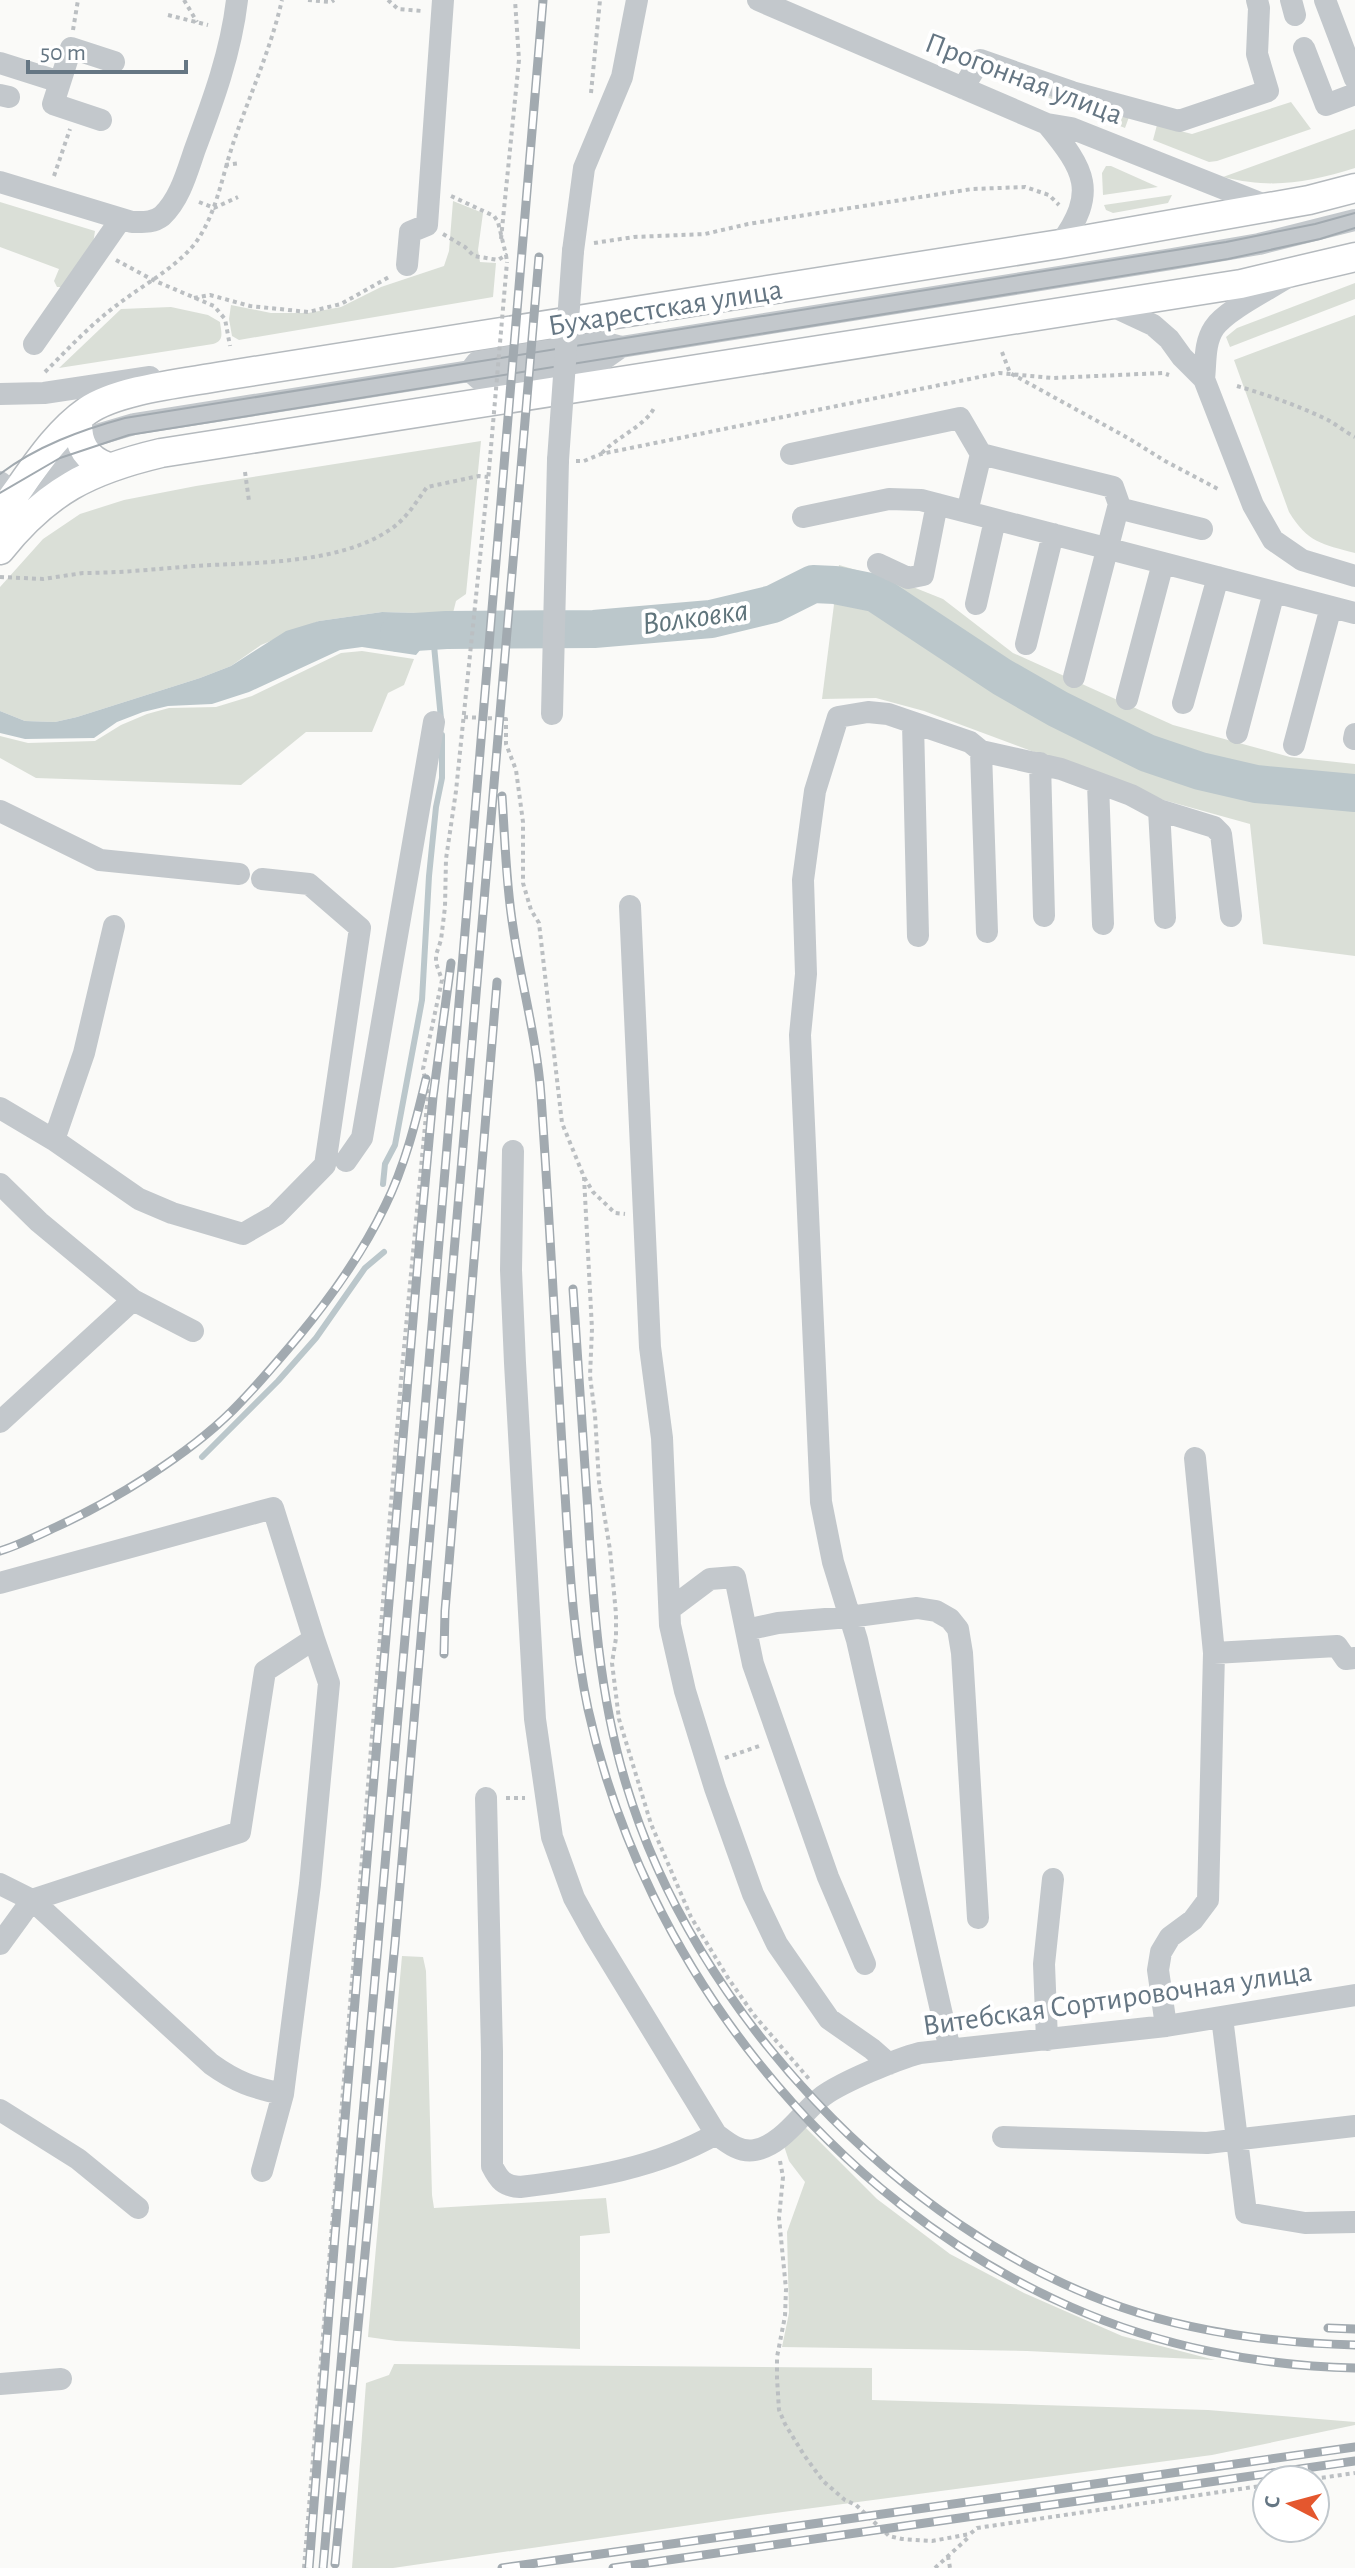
<svg xmlns="http://www.w3.org/2000/svg" width="1355" height="2568" font-family="'Alegreya Sans',sans-serif">
  <style>
    .green { fill: #dadfd7 }
    .water { fill: #bbc7cb }
    .lines { fill: none; stroke-linecap: round; stroke-linejoin: round }
    .stream { stroke: #bbc7cb; stroke-width: 6 }
    .river { stroke: #bbc7cb; stroke-width: 38 }
    .major-casing { stroke: #b5babe; stroke-width: 31 }
    .path { stroke: #bbbfc2; stroke-width: 4; stroke-dasharray: 4 4; stroke-linecap: butt }
    .minor { stroke: #c3c8cc; stroke-width: 22 }
    .major { stroke: #fff; stroke-width: 28 }
    .tram { stroke: #a2aab0; stroke-width: 2 }
    .rail-casing { stroke: #a2aab0; stroke-width: 9 }
    .rail { stroke: #fff; stroke-width: 6; stroke-dasharray: 18; stroke-linecap: butt }
    .path-bridge { stroke: #bbbfc2; stroke-width: 4; stroke-dasharray: 4 4; stroke-linecap: butt }
    .minor-bridge { stroke: #c3c8cc; stroke-width: 22 }
    .labels { text-anchor: middle; stroke-width: 8; stroke-linejoin: round; paint-order: stroke }
    .street-label { font-size: 30px; fill: #657683; stroke: #fff }
    .water-label { font-size: 32px; font-style: italic; fill: #60757c; stroke: #fff }
  </style>
  <rect width="100%" height="100%" fill="#fafaf8"/>
  <path class="green" d="M986 73 1129 117 1125 128Z
    M1291 102 1311 129 1217 161 1209 162 1153 140 1157 125 1192 134Z
    M1355 129V168C1306 183 1273 189 1223 177Z
    M1106 166H1111L1158 187 1103 195 1102 173Z
    M1172 195 1168 203 1113 213 1106 210 1104 205Z
    M453 201 483 213 478 250 480 262 496 263 493 297 239 340 232 336 229 319 231 305 271 313H308L341 307 381 287 444 266 449 251Z
    M0 202 95 231 93 244 62 287H57L54 281 59 269 0 247Z
    M1355 283V299L1230 347 1226 337 1237 328Z
    M171 307 208 315 220 322C221 332 225 341 213 344L59 368 121 309Z
    M1355 315V553C1322 544 1308 543 1289 512L1234 360Z
    M481 441 466 594 456 601 451 621 419 613 382 612 319 621 261 645 231 666 200 678 77 717 55 722 25 721 0 711V587L43 539 80 514 124 500 196 486Z
    M839 565 908 585 943 599 1013 653 1173 725 1290 757 1355 764V956L1263 944 1250 824 1160 799 924 711 876 698 822 699Z
    M362 651 414 659 404 685 388 693 372 732H306L241 785 36 778 0 758V736L28 743 95 741 121 725 147 714 169 708 216 707 252 696 341 653Z
    M402 1956 423 1957 426 1971 432 2195 434 2208 606 2198 610 2233 580 2236V2349L396 2341 368 2337Z
    M802 2124 877 2199 950 2254 1024 2293 1122 2336 1215 2360 1027 2351 782 2347 789 2313 787 2232 805 2182 789 2161 784 2146Z
    M394 2364 872 2368V2400L1208 2410 1343 2421 1355 2422V2425L1212 2455 760 2515 393 2568H352L366 2383 389 2375Z"/>
  <path class="water" d="M382 612 419 613 451 621 449 638 426 643 416 655 362 647 340 650 249 692 212 704 168 706 143 712 117 722 94 738 25 739 0 733V711L25 721 55 722 77 717 200 678 231 666 286 631 319 621Z"/>
  <g class="lines">
    <path class="stream" d="M433 635 441 719
      M383 1184 385 1164 395 1145 422 1000 429 876 436 807 442 778V735
      M202 1457 278 1381 316 1338 365 1268 384 1252"/>
    <path class="river" d="M399 633 446 630 594 629 711 619 773 604 813 584 835 585 875 593 1002 677 1058 709 1147 753 1200 771 1256 784 1355 793"/>
    <defs>
      <path id="major" d="M78 419C77 443 85 459 108 467
        M0 514C27 480 51 436 87 411 119 389 185 383 223 376L1060 244 1309 200 1355 188
        M0 550C47 491 89 470 161 453L1241 284 1355 257"/>
    </defs>
    <use href="#major" class="major-casing"/>
    <path class="path" d="M184 0 197 22
      M308 0 331 2 334 0
      M388 0 398 9 422 11
      M168 15 208 25
      M73 30 78 0
      M591 93 600 0
      M225 165 240 163
      M54 176 70 129
      M451 196 494 216 498 222 506 255
      M199 202 214 208 238 197
      M443 234 465 247 474 256 498 260 506 255 507 262
      M501 239 519 60 515 0
      M594 243 634 237 705 234 748 224 972 189 1025 187 1049 195 1059 205
      M116 260 153 280 214 306 225 319 230 346
      M194 298 210 295 250 306 308 312 341 304 389 277
      M1002 352 1010 373 1128 438 1165 461 1218 489
      M45 372C69 348 93 322 121 302 145 284 173 269 193 246 217 216 222 174 235 138 251 92 271 48 282 0
      M1237 386C1268 395 1299 406 1328 420 1337 425 1345 432 1355 437
      M602 453C617 437 646 425 654 408
      M576 461H584L601 454 999 373 1052 378 1163 373 1169 375
      M245 472 249 501
      M0 577 43 579 83 573C120 573 157 569 194 566 256 562 338 565 391 529 407 518 416 502 427 487L479 476 488 477
      M464 717 506 719V744L516 770 523 822V883L531 910 539 923 562 1123 584 1177 593 1192 615 1213 625 1214
      M584 1177 592 1329 590 1376 595 1415 599 1482 610 1550 616 1614V1638L612 1663 619 1719 651 1824 691 1917 728 1978 754 2015 809 2079
      M725 1758 762 1745
      M506 1798H525
      M780 2161 783 2177 779 2218 786 2289 785 2316 777 2357V2378L779 2410 785 2424 804 2455 823 2481 845 2500 856 2505 889 2536 902 2539 932 2541 970 2534 977 2528 1267 2485
      M1306 2480 1355 2473
      M948 2556 950 2568
      M304 2568 402 1369 428 1094 423 1069 442 980 436 963V955L441 940 445 907 446 859 456 791 489 470
      M935 2568 970 2536"/>
    <path class="minor" d="M758 0 1047 124 1071 128 1270 207
      M1291 0 1295 15
      M1325 0 1355 79
      M1304 48 1326 105 1355 94
      M0 63 60 82
      M963 88 980 60 1072 92 1179 121 1268 91 1257 54 1259 8 1257 0
      M0 95 9 97
      M101 120 53 104 71 48 114 62
      M1047 124C1085 170 1098 192 1060 244
      M0 182 132 222C143 222 153 223 162 216 180 199 187 172 195 149 213 101 231 52 237 0
      M573 251 584 168 622 77 637 0
      M407 265 410 232 427 225 443 0
      M1108 304 1153 325 1169 339 1182 357 1204 379 1253 505 1273 540 1302 560 1355 576
      M34 344 121 219
      M470 371 479 379 604 359 621 347
      M1204 379C1206 362 1204 343 1214 328 1225 311 1269 289 1288 277
      M0 394 44 393 150 377
      M66 444 134 424 470 371 477 362 602 342 621 347 1172 259 1259 244 1355 220
      M791 454 960 418 981 454 967 512
      M981 454 1113 487 1119 504 1074 677
      M0 482 15 495 36 508 86 438
      M1118 508 1202 529
      M803 517 889 499 921 500 1355 613
      M878 564 908 578 923 575 937 504
      M976 604 995 520
      M1026 644 1053 534
      M1127 699 1163 563
      M1183 703 1218 577
      M552 714 558 460
      M913 723 918 936
      M1237 733 1274 592
      M1354 739 1355 734
      M1294 745 1331 607
      M981 751 987 932
      M1040 763 1044 916
      M1098 783 1103 924
      M1159 810 1165 918
      M0 811 100 860 239 874
      M630 906 650 1347 662 1438 670 1625 685 1691 715 1788 753 1894 777 1944 829 2019 872 2049 889 2064
      M0 1108 54 1140 139 1199 172 1213 243 1234 276 1215 325 1165 360 928 309 884 262 879
      M54 1140 84 1053 114 926
      M513 1151 511 1270 515 1363 535 1719 552 1837 574 1898 594 1934 716 2134C728 2143 740 2153 755 2150 783 2145 802 2112 823 2096 842 2082 897 2059 920 2053L1166 2026 1355 1995
      M346 1161 362 1138 434 722
      M0 1184 39 1222 133 1300 193 1331
      M0 1422 133 1300
      M0 1583 273 1508 314 1639 265 1671 240 1832 32 1900 0 1944
      M670 1609 710 1579 735 1577 753 1664 828 1877 865 1964
      M746 1630 778 1623 849 1617 917 1608 936 1611 950 1619 958 1629 962 1653 978 1918
      M1214 1653 1337 1646 1346 1659 1355 1658
      M486 1798 492 2052V2166C499 2180 504 2186 520 2187 587 2179 657 2168 716 2134
      M0 1884 32 1900 211 2064C236 2082 253 2088 283 2094
      M1222 2017 1246 2213 1305 2223 1355 2222
      M1166 2026 1158 1970 1161 1952 1170 1937 1193 1920 1208 1900 1214 1653 1195 1458
      M1047 2040 1044 1964 1053 1879
      M950 2050 857 1640 833 1562 821 1502 800 1035 806 974 803 880 815 791 838 717 868 712 888 714 970 742 981 751 1061 769 1131 795 1159 810 1214 827 1221 834 1231 916
      M0 2110 78 2159 138 2208
      M1003 2137 1207 2143 1355 2126
      M262 2171 283 2094 310 1884 329 1683 314 1639
      M0 2384 61 2379"/>
    <use href="#major" class="major"/>
    <path class="tram" d="M0 474C37 446 81 430 125 418L1226 242 1315 224 1355 213
      M0 493 60 458 129 435 1228 259 1320 239 1355 228"/>
    <defs>
      <path id="rail" d="M502 796C505 840 506 884 513 927 521 983 537 1039 541 1096 550 1223 556 1351 564 1478 569 1555 572 1633 588 1709 644 1965 829 2201 1071 2307 1159 2346 1259 2366 1355 2368
        M573 1289C578 1363 583 1437 588 1512 593 1603 599 1695 626 1784 693 2009 898 2229 1121 2307 1196 2333 1276 2343 1355 2345
        M0 1551C19 1545 37 1536 56 1527 113 1501 188 1455 233 1410 256 1387 277 1362 298 1337 332 1296 362 1254 385 1206 405 1166 416 1121 426 1079
        M444 1654 445 1611 497 982
        M1328 2328 1355 2329
        M335 2564 395 1943 539 257
        M309 2568 335 2236 420 1238 433 1097 451 963
        M323 2568 422 1445 543 0
        M502 2568 1355 2447
        M613 2568 1355 2461"/>
    </defs>
    <use href="#rail" class="rail-casing"/>
    <use href="#rail" class="rail"/>
    <path class="path-bridge" d="M489 470 507 262"/>
    <path class="minor-bridge" d="M558 460 573 251"/>
  </g>
  <g class="labels">
    <g class="street-label">
      <text transform="translate(1024 78) rotate(21)" y="10">Прогонная улица</text>
      <text transform="translate(665 307) rotate(-9)" y="10">Бухарестская улица</text>
      <text transform="translate(1117 1998) rotate(-8)" y="10">Витебская Сортировочная улица</text>
    </g>
    <g class="water-label">
      <text transform="translate(695 616) rotate(-8)" y="11">Волковка</text>
    </g>
  </g>
  <g transform="translate(1291 2504) rotate(276)"><circle r="38" fill="#ffffff" stroke="#c1c8cd" stroke-width="2"/>
  <path d="M0-6L14 30L0 20L-14 30Z" fill="#e4572e"/>
  <text y="-12" font-size="22" font-weight="bold" text-anchor="middle" fill="#657683">С</text>
  </g>
  <path d="M28 60v12h158v-12" fill="none" stroke="#657683" stroke-width="4"/>
  <text x="40" y="60" font-size="24" fill="#657683" stroke="#ffffff" stroke-width="6" paint-order="stroke">50 m</text>
</svg>
